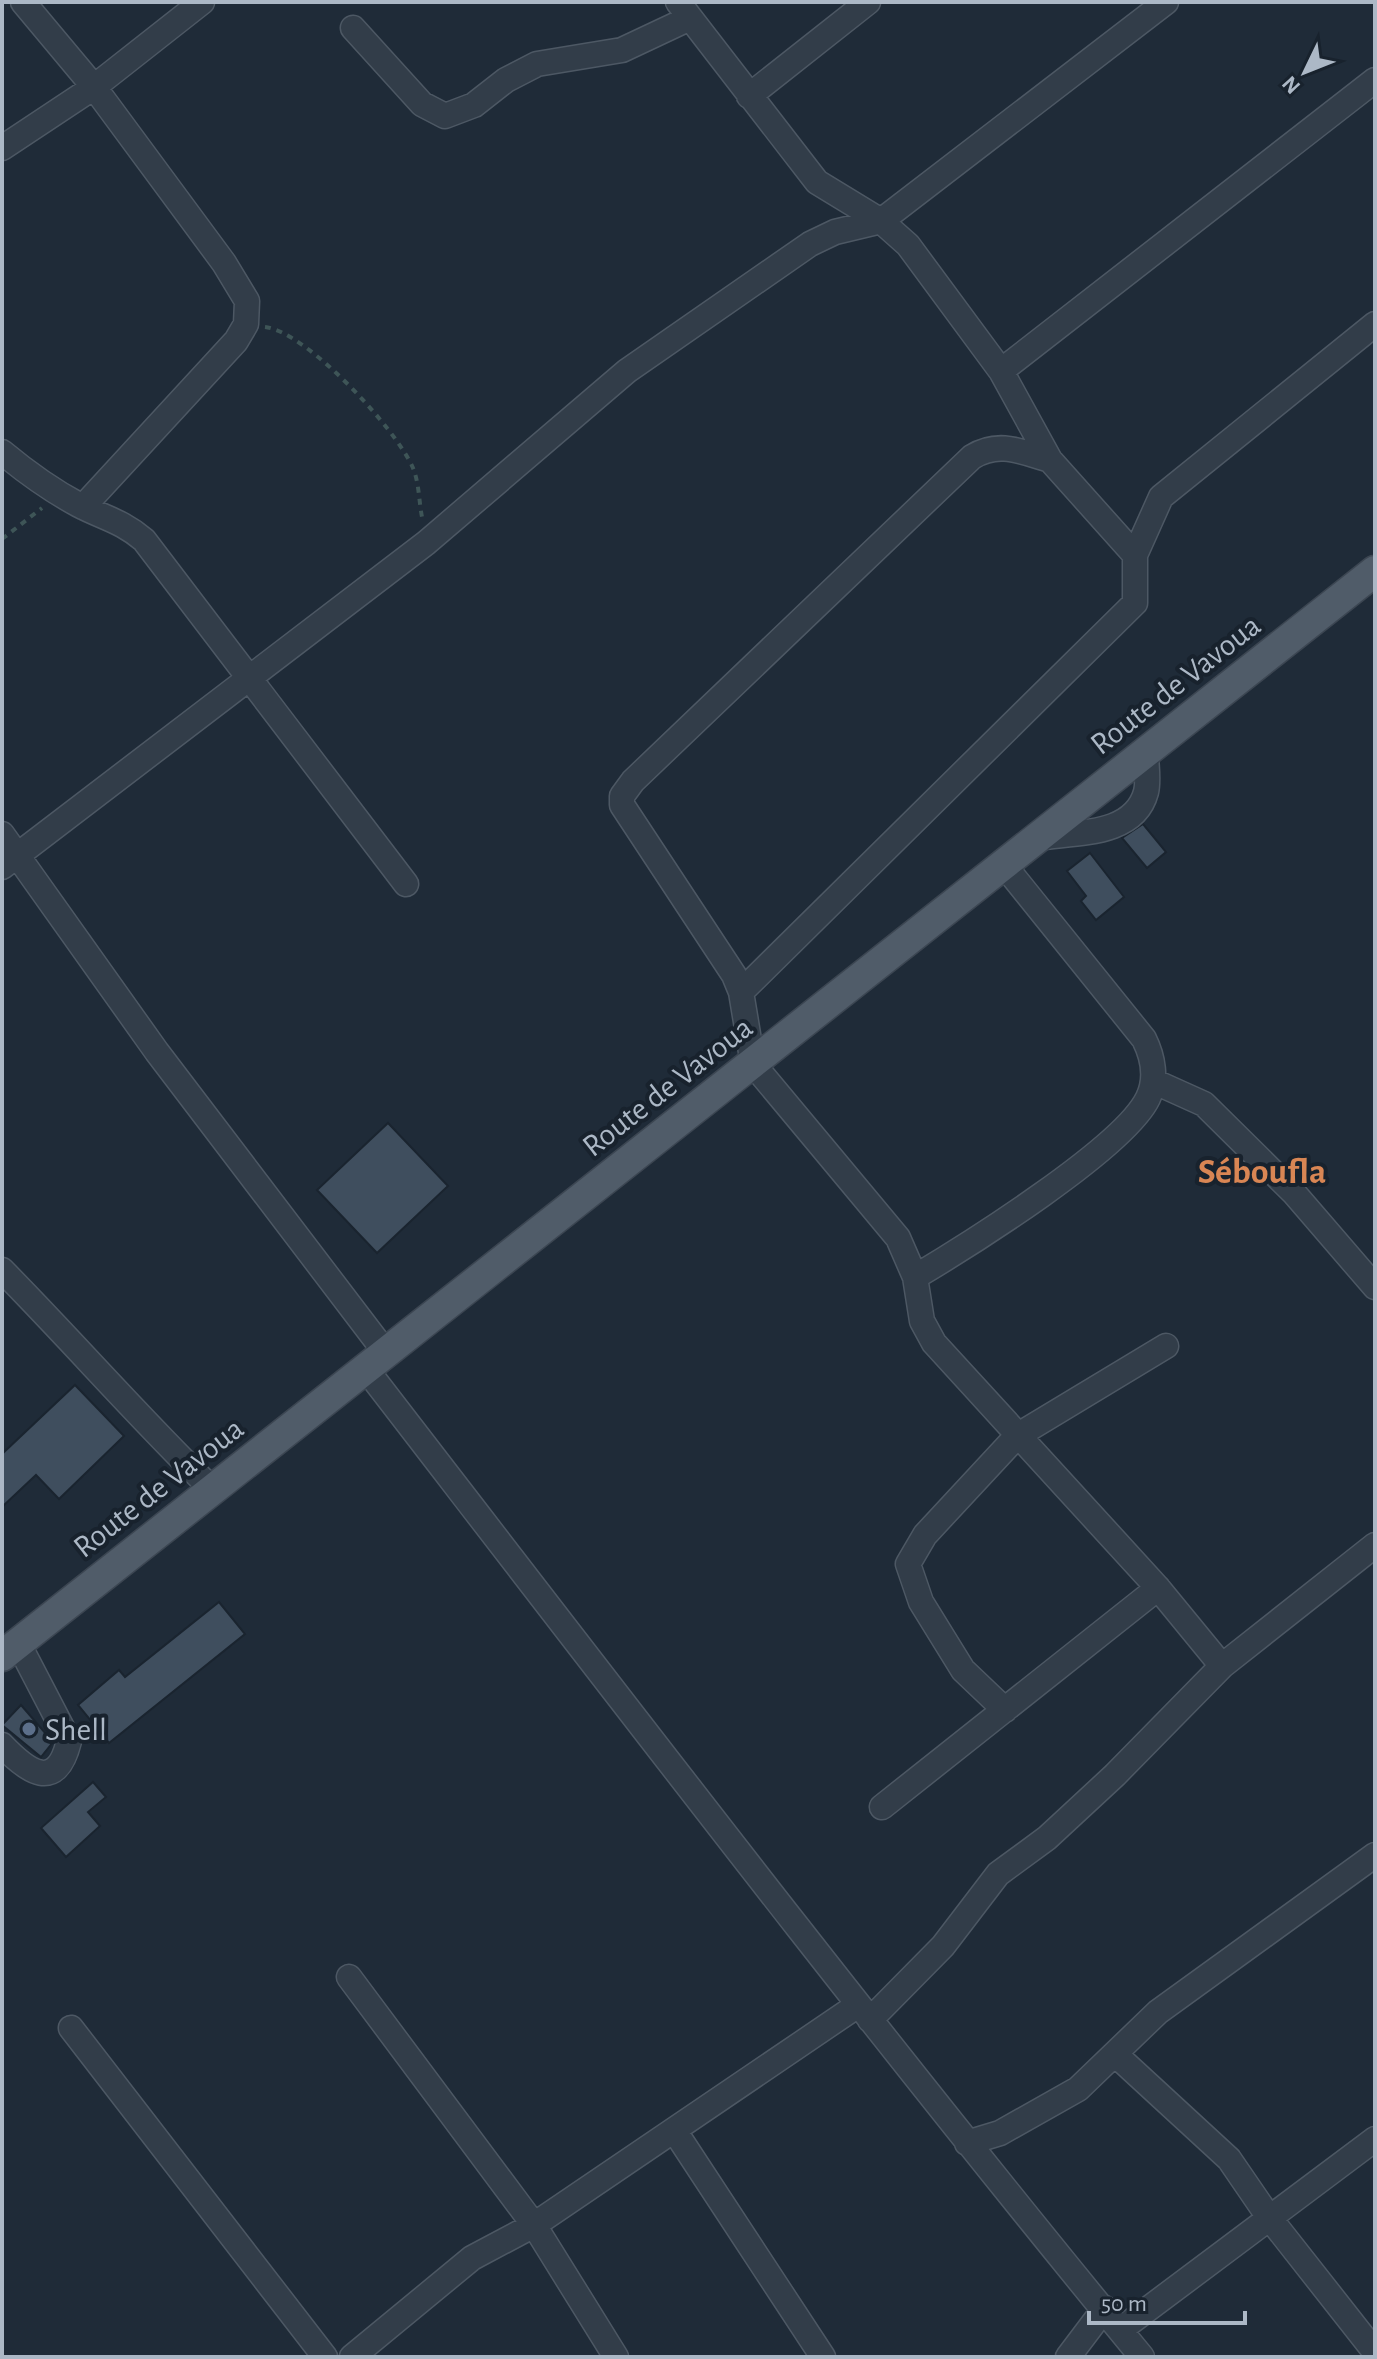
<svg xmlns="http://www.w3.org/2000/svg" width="1377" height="2359" font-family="'Alegreya Sans',sans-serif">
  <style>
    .building { fill: #3f4e5e; stroke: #1a242f; stroke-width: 2 }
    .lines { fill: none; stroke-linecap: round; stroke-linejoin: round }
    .minor-casing { stroke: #4d5864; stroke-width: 27 }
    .major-casing { stroke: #3c4652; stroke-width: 33 }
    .path { stroke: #3e5557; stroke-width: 4; stroke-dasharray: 6 6; stroke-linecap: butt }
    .minor { stroke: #323d49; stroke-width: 24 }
    .major { stroke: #505c69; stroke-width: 30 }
    .service-dot { fill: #5c6f8a; stroke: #18222d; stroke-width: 3 }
    .labels { text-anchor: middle; stroke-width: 8; stroke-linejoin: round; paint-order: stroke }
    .street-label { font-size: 32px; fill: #acb8c6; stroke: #18222d }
    .poi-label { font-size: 32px; fill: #acb8c6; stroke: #18222d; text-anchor: start }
    .quarter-label { font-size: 36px; font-weight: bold; fill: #d98654; stroke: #18222d }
  </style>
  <rect width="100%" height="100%" fill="#1f2b38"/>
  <path class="building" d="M1143 824 1166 852 1147 868 1122 838Z
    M1090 853 1124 897 1096 920 1081 901 1086 896 1067 871Z
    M388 1123 448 1186 377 1253 317 1190Z
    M75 1385 124 1436 59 1499 36 1475 2 1507V1454Z
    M219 1602 245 1634 109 1743 78 1705 119 1670 125 1677Z
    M21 1705 53 1742 41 1757 2 1725Z
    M93 1782 106 1797 88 1812 100 1826 66 1857 41 1828Z"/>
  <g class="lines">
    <defs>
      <path id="minor" d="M23 2 94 87 224 263 247 301 246 324 236 341 83 507
        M678 2 817 182 881 221 908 245 1001 371 1050 460 1135 555V603L741 992
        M353 28 422 104 445 116 474 105 506 80 537 64 622 50 690 18
        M749 96 868 2
        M2 148 94 87 202 2
        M1001 371 1375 80
        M2 452C26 472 51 490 79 505 104 518 122 521 144 540L406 884
        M1050 460C1022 452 999 440 972 457L633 781 622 796V805L734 975 741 992 753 1064 898 1238 915 1277 922 1321 934 1343 1158 1588 1222 1666
        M1135 555 1161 497 1375 324
        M2 834 157 1052 386 1353
        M1037 838C1074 832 1134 837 1146 792 1149 780 1146 765 1146 753
        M2 867 426 543 627 371 810 244 835 232 881 221 1166 2
        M1153 1081 1204 1104 1294 1193 1375 1287
        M2 1270C74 1343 140 1419 213 1490
        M915 1277C967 1246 1124 1148 1148 1098 1157 1079 1153 1057 1144 1039L1004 865
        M366 1369C622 1701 876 2034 1142 2357
        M1005 1710 963 1670 921 1602 908 1564 925 1535 1017 1436 1166 1346
        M2 1745C28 1772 56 1793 69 1741L18 1643
        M882 1807 1158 1588
        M349 1977 534 2225 616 2357
        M870 2020 943 1946 998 1874 1047 1838 1115 1775 1222 1666 1375 1545
        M71 2028 325 2357
        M1116 2055 1229 2159 1268 2216 1375 2352
        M674 2130 823 2357
        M967 2143 1000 2133 1078 2089 1158 2012 1375 1855
        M1120 2330 1375 2139
        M352 2357 472 2258 534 2225 858 2005
        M1068 2357 1105 2308"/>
      <path id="major" d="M2 1656 1375 571"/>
    </defs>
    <use href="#minor" class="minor-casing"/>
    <use href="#major" class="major-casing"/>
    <path class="path" d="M265 327C307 332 397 430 413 468 419 482 419 502 422 517
      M2 539 42 508"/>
    <use href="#minor" class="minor"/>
    <use href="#major" class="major"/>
  </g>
  <circle class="service-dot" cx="29" cy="1729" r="8"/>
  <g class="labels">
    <g class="street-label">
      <text transform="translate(1175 684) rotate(-38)" y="11">Route de Vavoua</text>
      <text transform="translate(667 1086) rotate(-38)" y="11">Route de Vavoua</text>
      <text transform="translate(158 1487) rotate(-38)" y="11">Route de Vavoua</text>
    </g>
    <g class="poi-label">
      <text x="45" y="1740">Shell</text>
    </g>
    <g class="quarter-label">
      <text x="1262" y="1183">Séboufla</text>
    </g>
  </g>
  <rect width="1377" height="2359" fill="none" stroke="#acb8c6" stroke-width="8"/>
  <g transform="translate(1305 72) rotate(227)" stroke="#18222d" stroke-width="6" paint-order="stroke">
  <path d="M0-6L14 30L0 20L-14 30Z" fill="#acb8c6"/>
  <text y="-12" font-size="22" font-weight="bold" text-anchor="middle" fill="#acb8c6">N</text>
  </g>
  <path d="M1089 2311v12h156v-12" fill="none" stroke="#acb8c6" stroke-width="4"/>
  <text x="1101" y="2311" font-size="24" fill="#acb8c6" stroke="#18222d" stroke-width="6" paint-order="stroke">50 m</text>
</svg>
